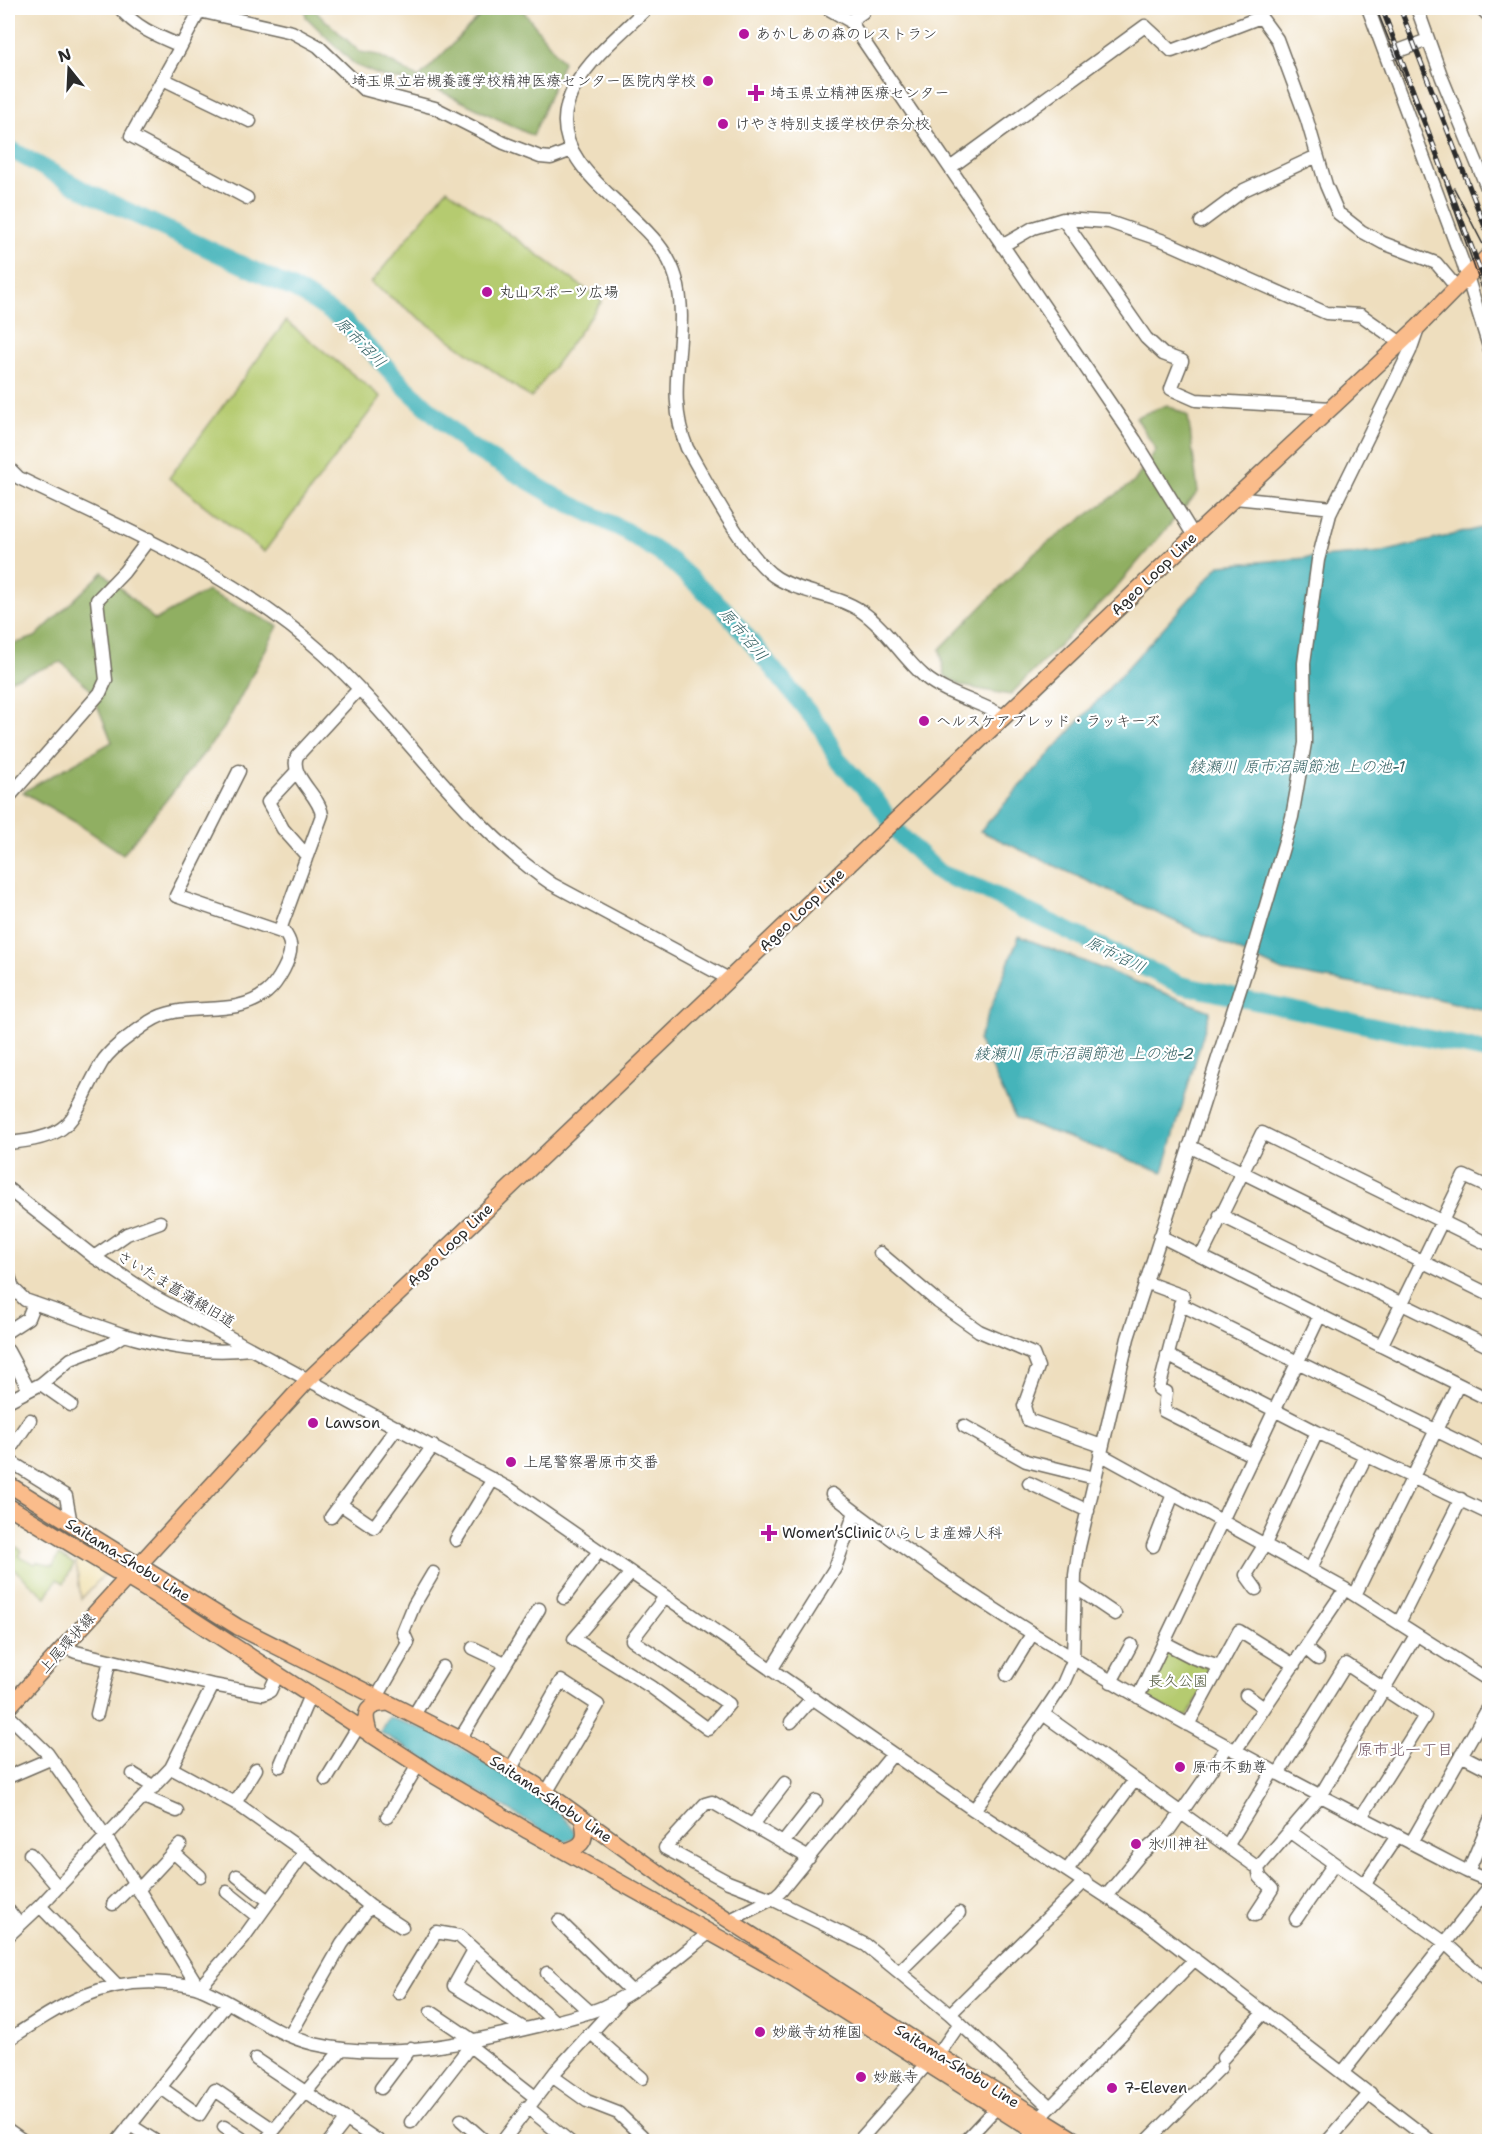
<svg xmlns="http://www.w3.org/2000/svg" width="1497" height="2149" font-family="'Shantell Sans','Klee One',sans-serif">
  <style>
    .green { fill: #b5cb6f; stroke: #707b4d; stroke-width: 1.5 }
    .forest { fill: #90af62; stroke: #5e6d46; stroke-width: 1.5 }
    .sand { fill: #eeda9e; stroke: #8c8264; stroke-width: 1.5 }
    .water { fill: #44b4ba; stroke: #387072; stroke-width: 1.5 }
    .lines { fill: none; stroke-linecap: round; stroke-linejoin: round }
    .river { stroke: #44b4ba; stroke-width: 18 }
    .minor-casing { stroke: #6f6a5e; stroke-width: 15 }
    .major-casing { stroke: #6f6a5e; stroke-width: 18 }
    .minor { stroke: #fff; stroke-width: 12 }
    .major { stroke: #fabc8b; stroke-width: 15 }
    .tram { stroke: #2b2b2b; stroke-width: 1.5 }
    .rail-casing { stroke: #2b2b2b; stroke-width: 5 }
    .rail { stroke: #fff; stroke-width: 3; stroke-dasharray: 9; stroke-linecap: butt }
    .poi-dot { fill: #b5179e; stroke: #fff; stroke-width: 2 }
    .labels { text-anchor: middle; stroke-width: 4.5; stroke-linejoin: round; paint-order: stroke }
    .poi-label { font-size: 15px; fill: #2b2b2b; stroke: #fff; text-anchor: start }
    .street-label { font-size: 15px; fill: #2b2b2b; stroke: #fff }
    .park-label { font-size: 15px; fill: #545b3f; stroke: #fff }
    .water-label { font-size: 16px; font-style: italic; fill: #356264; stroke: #fff }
    .neighbourhood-label { font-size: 16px; fill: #725664; stroke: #fff }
  </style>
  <rect width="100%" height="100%" fill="#fff"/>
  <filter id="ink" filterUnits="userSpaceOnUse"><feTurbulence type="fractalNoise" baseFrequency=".0167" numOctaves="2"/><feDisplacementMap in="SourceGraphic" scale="12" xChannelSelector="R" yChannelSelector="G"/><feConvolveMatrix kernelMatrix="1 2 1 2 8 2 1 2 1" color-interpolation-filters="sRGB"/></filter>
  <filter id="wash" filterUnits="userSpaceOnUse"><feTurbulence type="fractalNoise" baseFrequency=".008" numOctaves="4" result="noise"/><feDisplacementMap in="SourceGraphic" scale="24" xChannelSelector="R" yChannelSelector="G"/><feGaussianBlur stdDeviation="1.35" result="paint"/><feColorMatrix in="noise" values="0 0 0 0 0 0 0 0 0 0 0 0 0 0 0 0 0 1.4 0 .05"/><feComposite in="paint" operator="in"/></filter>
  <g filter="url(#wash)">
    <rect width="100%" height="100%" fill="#eedebe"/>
    <path class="green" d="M447 189 602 301 531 398 371 283Z
      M286 321 381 397 264 552 169 478Z
      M17 1547 22 1551 19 1556 35 1564 37 1562 53 1566 59 1555 74 1564 64 1583 57 1579 46 1597 8 1564V1558Z
      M1172 1650 1213 1670 1188 1716 1184 1717 1144 1697 1166 1651Z"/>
    <path class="forest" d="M305 8H312L360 52 378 55 419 78 488 8H521L563 62 533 136 426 84 384 77 355 65 306 17Z
      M1167 405 1188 416 1198 492 1112 592 1010 695 962 686 945 676 940 649 1035 552 1134 482 1156 450 1136 417Z
      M103 572 155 620 207 591 278 626 224 728 123 854 75 822 23 792 112 742 91 690 61 662 8 681V646L35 637Z"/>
    <path class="sand" d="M81 1557 106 1573 81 1599 76 1563Z"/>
    <path class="water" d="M1489 526V1011L1433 998 1282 971 980 831 1220 565 1383 552Z
      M1019 936 1210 1011 1163 1172 1016 1119 978 1040Z
      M388 1717C404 1723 421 1727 436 1735 460 1746 578 1813 575 1837L563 1843 380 1732Z"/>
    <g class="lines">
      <path class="river" d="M8 148 89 193 300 292 343 320 403 385 469 446 558 498 624 530 669 559 724 609 822 729 837 759 876 800 900 835 939 873 983 890 1181 985 1490 1052"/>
    </g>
  </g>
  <g filter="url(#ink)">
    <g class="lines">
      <defs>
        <path id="minor" d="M120 8C136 28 157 36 181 46L199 12
          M186 8 292 32 318 46 363 89 435 108 504 143 540 157 551 158 572 150
          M647 8C608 47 535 98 578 160 591 180 611 196 628 213 648 232 668 250 676 278 692 334 662 388 687 448 707 482 746 559 777 578 803 594 836 594 861 611 886 628 902 657 924 676 948 696 979 701 1005 717
          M827 8 850 21 1135 440 1194 536
          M1254 8 1277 39 1307 120 1326 185 1338 213 1361 231 1383 243 1436 263 1457 288
          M1368 8 1463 263 1490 350
          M1417 8 1442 78 1490 195
          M1481 8 1490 17
          M850 21 863 12 860 8
          M181 46 131 136 247 198
          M1387 55 1428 40
          M163 79 250 121
          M950 168 1145 26 1172 51 1261 17
          M1063 219 1146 338 1163 354 1182 361 1171 389 1196 400 1332 408
          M1201 222 1244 190 1317 156
          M1002 246 1033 228 1063 219 1109 222 1164 241 1326 313 1361 315 1401 343
          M8 467 19 478C126 530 237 575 325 655 404 727 463 824 552 884L729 979
          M1235 498 1333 508
          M239 771 176 896 284 933
          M296 772 268 802 283 829 307 856
          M8 798 100 693 106 680 97 600 124 572 149 539
          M8 1143C79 1137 70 1117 101 1064 110 1048 134 1033 149 1022 184 998 233 1021 267 992 277 984 293 957 290 944 289 938 284 932 281 927L322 815C319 794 289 777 297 756L358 690
          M1189 1146 1490 1295
          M8 1189 94 1257 155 1297 510 1489 974 1810 1147 1923 1432 2142
          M1220 1215 1490 1347
          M1160 1236 1490 1400
          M880 1253 938 1302 979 1331 1033 1354 1038 1367 1024 1406 1028 1420 1102 1446
          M1202 1255 1262 1133 1490 1245
          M94 1257 127 1234 160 1222
          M8 1273 13 1288 25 1300 124 1335
          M1145 1282 1183 1296 1159 1389 1166 1392 1164 1411 1253 1456
          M1180 1304 1490 1457
          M8 1331 28 1318 34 1303
          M1381 1346 1464 1176 1490 1188
          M8 1351 29 1390
          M1167 1355 1317 1432 1490 1514
          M41 1384 71 1405
          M8 1401 41 1384 71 1359 108 1345 124 1335C164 1347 208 1354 250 1349
          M964 1426 1026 1461 1095 1478
          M8 1452 30 1420
          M1100 1454 1345 1589 1490 1681
          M8 1460 66 1496 71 1524
          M1029 1483 1088 1511
          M832 1494C1027 1647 1248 1759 1468 1872L1490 1881
          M340 1504 374 1527 433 1446
          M331 1517 397 1427
          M456 1540 493 1479
          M1153 1546 1173 1494
          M1310 1570 1366 1456
          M631 1573 574 1639 651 1687 708 1729 729 1704 632 1640 665 1597
          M1075 1587 1115 1614
          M1256 1589 1246 1575 1265 1544 1317 1432
          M1355 1595 1458 1385
          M564 1598 599 1551
          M1399 1623 1461 1499
          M1165 1643 1194 1658 1220 1666
          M64 1647 76 1652 213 1685 263 1694 270 1691 278 1673
          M473 1648 505 1663
          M1305 1648 1318 1659
          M771 1670 835 1568 855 1512
          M1007 1675 1032 1634
          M1111 1682 1131 1645
          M1246 1695 1264 1708
          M377 1697 408 1643 403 1632 414 1605 433 1573
          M1138 1697 1320 1315
          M97 1714 110 1660
          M1043 1714 1258 1868 1320 1796 1416 1635
          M8 1715 47 1753 106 1837 199 1988
          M414 1715 443 1667
          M791 1722 812 1698
          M1188 1725 1239 1631 1294 1665
          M460 1739 539 1609
          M1235 1751 1345 1589
          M1461 1755 1490 1770
          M280 1766 310 1695
          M171 1768 237 1804 305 1852 244 1937 199 1988
          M510 1770 561 1681 598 1705 546 1793
          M133 1774 154 1787
          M1278 1774 1346 1664 1425 1716 1361 1817
          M8 1777 50 1759
          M326 1780 358 1727
          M144 1797 177 1811
          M235 1803 256 1769
          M974 1810 1043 1714 1063 1684 1073 1661 1075 1575 1079 1547 1128 1338 1254 946 1292 817 1305 743 1304 663 1318 560 1330 514 1410 351 1418 328
          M387 1817 418 1765
          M752 1826 785 1783
          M1289 1831 1444 1942 1490 1984
          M783 1843 816 1801
          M1411 1843 1490 1705
          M1227 1846 1273 1771
          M173 1852 200 1876
          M305 1852 370 1906
          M30 1854 58 1887
          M809 1858 712 1802 705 1804 665 1848 728 1882 772 1899 866 1945 950 2014 1050 2107
          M1067 1870 1134 1781
          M1468 1872 1490 1820
          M237 1876 269 1901
          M1364 1885 1397 1836
          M138 1890 180 1845
          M227 1892 258 1917
          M1107 1895 1140 1855 1169 1830 1227 1747
          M113 1904 134 1883
          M40 1906 116 1984
          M8 1910 19 1924
          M1255 1915 1272 1889 1260 1877 1258 1868
          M1296 1919 1334 1864
          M730 1920 772 1899 781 1891 893 1754
          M559 1921 631 1991
          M8 1936 40 1906 171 1768 213 1685
          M474 1950 454 1986 525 2029
          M900 1971 959 1913
          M547 1973 589 2011
          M399 1993 436 1932 459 1936 554 2021
          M950 2014 1085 1881
          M591 2033 642 2078
          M290 2035 342 1944 370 1906 402 1927
          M8 2040C58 2007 102 1977 165 1983 176 1984 190 1984 201 1989 240 2005 272 2034 314 2044 387 2061 467 2043 538 2026 559 2020 583 2016 603 2007 643 1989 676 1959 710 1932
          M470 2046 535 2097
          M938 2055 960 2023
          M1223 2058 1264 2012
          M256 2059 380 2142
          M1343 2072 1490 1886
          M552 2076 587 2101 618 2113 642 2136 638 2142
          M160 2087 199 2115 215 2090 274 2130
          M381 2088 411 2048
          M527 2107 570 2142
          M461 2120 486 2142
          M411 2122 474 2041 431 2012
          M130 2125 157 2142
          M224 2127 247 2142
          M8 2130 25 2142
          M117 2142 227 2003
          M264 2142 342 2049
          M329 2142 347 2119
          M502 2142 556 2071 619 2002
          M858 2142 927 2064
          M964 2142 996 2108
          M1026 2142 1040 2118 1195 1959
          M1146 2142 1221 2067
          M1327 2142 1370 2093
          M1487 2142 1490 2139"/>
        <path id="major" d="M8 1484 238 1627 460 1739 536 1785 679 1888 938 2055 1078 2142
          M8 1506 152 1593 435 1776 528 1831 793 1979 1051 2142
          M8 1708 309 1379 1194 536 1418 327 1490 254
          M370 1735C363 1713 364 1705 388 1703
          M565 1851C586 1846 587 1837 582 1818"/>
      </defs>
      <use href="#minor" class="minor-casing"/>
      <use href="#major" class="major-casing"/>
      <use href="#minor" class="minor"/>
      <use href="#major" class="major"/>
      <path class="tram" d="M1376 8 1437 159 1490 312
        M1454 188 1490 258"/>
      <defs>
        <path id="rail" d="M1382 8 1490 296
          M1400 8 1490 240"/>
      </defs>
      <use href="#rail" class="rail-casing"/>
      <use href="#rail" class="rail"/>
    </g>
  </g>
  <g class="poi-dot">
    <circle cx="744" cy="34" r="6"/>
    <circle cx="708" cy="81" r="6"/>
    <path d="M753 84h6v6h6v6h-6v6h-6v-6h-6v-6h6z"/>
    <circle cx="723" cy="124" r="6"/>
    <circle cx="487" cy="292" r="6"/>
    <circle cx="924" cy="721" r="6"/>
    <circle cx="313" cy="1423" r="6"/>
    <circle cx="511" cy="1462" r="6"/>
    <path d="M766 1524h6v6h6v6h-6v6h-6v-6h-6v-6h6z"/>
    <circle cx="1180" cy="1767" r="6"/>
    <circle cx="1136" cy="1844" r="6"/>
    <circle cx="760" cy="2032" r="6"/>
    <circle cx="861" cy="2077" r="6"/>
    <circle cx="1112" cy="2088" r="6"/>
  </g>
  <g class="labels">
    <g class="poi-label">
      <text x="756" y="39">あかしあの森のレストラン</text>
      <text x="696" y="86" text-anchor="end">埼玉県立岩槻養護学校精神医療センター医院内学校</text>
      <text x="770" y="98">埼玉県立精神医療センター</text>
      <text x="735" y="129">けやき特別支援学校伊奈分校</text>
      <text x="499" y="297">丸山スポーツ広場</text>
      <text x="936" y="726">ヘルスケアブレッド・ラッキーズ</text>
      <text x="325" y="1428">Lawson</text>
      <text x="523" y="1467">上尾警察署原市交番</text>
      <text x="782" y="1538">Women’sClinicひらしま産婦人科</text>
      <text x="1192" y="1772">原市不動尊</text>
      <text x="1148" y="1849">氷川神社</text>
      <text x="772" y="2037">妙厳寺幼稚園</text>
      <text x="873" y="2082">妙厳寺</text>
      <text x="1124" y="2093">7-Eleven</text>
    </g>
    <g class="street-label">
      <text transform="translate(1154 574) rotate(-44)" y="5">Ageo Loop Line</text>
      <text transform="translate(802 910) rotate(-44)" y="5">Ageo Loop Line</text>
      <text transform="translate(450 1245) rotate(-44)" y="5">Ageo Loop Line</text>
      <text transform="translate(176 1289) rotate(31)" y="5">さいたま菖蒲線旧道</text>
      <text transform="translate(128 1560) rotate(32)" y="5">Saitama-Shobu Line</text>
      <text transform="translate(67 1643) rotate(-48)" y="5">上尾環状線</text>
      <text transform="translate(551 1799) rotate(34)" y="5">Saitama-Shobu Line</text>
      <text transform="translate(957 2066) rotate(32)" y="5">Saitama-Shobu Line</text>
    </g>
    <g class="park-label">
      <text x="1178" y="1686">長久公園</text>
    </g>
    <g class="water-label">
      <text transform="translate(361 342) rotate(45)" y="6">原市沼川</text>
      <text transform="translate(744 634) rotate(50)" y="6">原市沼川</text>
      <text x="1297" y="772">綾瀬川 原市沼調節池 上の池-1</text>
      <text transform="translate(1116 954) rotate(26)" y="6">原市沼川</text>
      <text x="1084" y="1059">綾瀬川 原市沼調節池 上の池-2</text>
    </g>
    <g class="neighbourhood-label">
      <text x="1405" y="1755">原市北一丁目</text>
    </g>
  </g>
  <rect width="1497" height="2149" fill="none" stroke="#fff" stroke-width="30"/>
  <g transform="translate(69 69) rotate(342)" stroke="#ffffff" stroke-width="4.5" paint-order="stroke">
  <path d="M0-4.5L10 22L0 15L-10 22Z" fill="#2b2b2b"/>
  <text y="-9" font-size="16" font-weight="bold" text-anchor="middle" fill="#2b2b2b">N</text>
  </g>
</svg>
